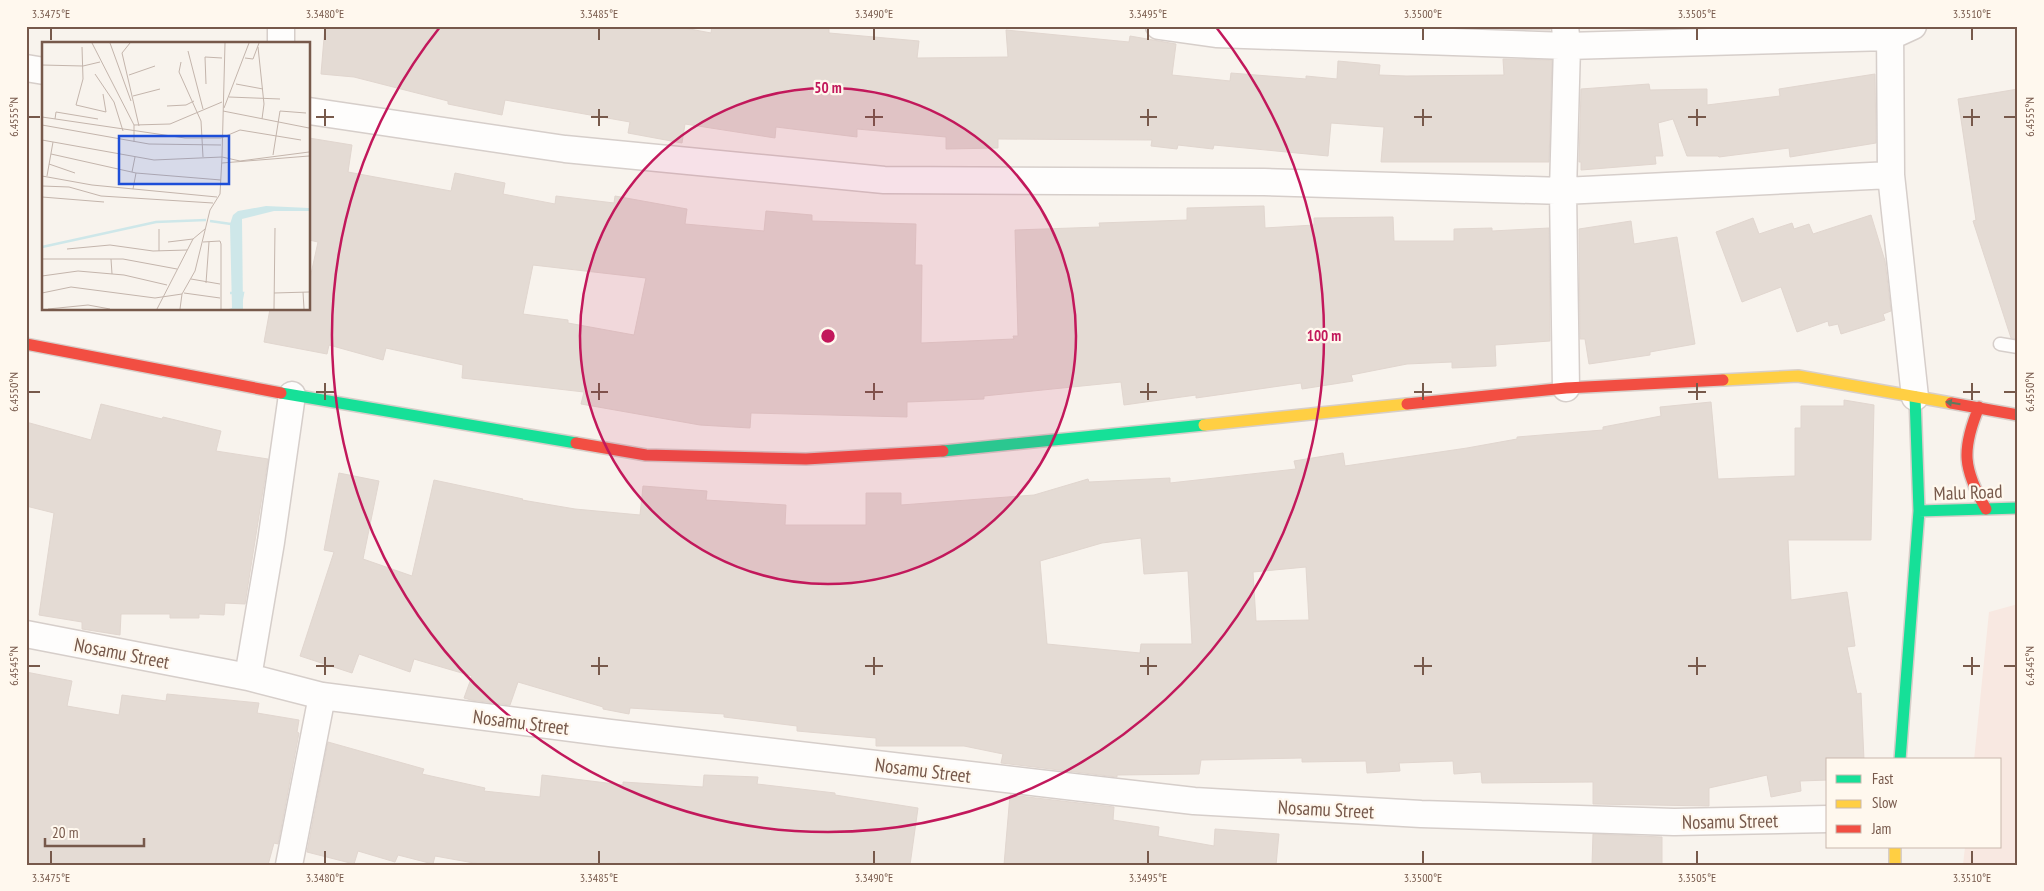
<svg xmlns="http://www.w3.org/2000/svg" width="2044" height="891" font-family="'PT Sans Narrow',sans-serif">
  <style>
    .commercial { fill: #f8e8e1 }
    .building { fill: #e4dbd4; stroke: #e1d6cf; fill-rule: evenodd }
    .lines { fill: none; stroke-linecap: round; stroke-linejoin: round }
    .lane-casing { stroke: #d6ceca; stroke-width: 15 }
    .street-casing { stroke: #d6ceca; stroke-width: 29 }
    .fast-casing { stroke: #d7cec9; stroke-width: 14 }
    .slow-casing { stroke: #d7cec9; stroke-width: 14 }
    .jam-casing { stroke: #d7cec9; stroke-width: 14 }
    .lane { stroke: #fefdfc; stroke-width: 12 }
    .street { stroke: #fefdfc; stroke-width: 26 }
    .fast { stroke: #16e098; stroke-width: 11 }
    .slow { stroke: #ffcf43; stroke-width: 11 }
    .jam { stroke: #f24e42; stroke-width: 11 }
    .oneway { fill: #5f7b5e }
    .ticks { fill: none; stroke: #77594b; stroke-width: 2 }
    .ring { fill: none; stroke: #c2185b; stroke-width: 2.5 }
    .labels { text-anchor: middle; stroke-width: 4.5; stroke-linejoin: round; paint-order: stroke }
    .street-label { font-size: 19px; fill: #77594b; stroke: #fff8ee }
    .inset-river { fill: none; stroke: #cee7e9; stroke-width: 2.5 }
    .inset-road { fill: none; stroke: #c4b5ac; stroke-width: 1 }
    .view { fill: #1d4ed8; fill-opacity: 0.15; stroke: #1d4ed8; stroke-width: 2.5 }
    .inset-edge { fill: none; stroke: #77594b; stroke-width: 2.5 }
    .centre { fill: #c2185b; stroke: #fff8ee; stroke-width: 2.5 }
    .ring-label { font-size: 15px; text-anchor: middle; font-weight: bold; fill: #c2185b; stroke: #fff8ee; stroke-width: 4.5; stroke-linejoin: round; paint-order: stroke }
    .neatline { fill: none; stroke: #77594b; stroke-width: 2 }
    .ticks-label { font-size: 12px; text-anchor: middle; fill: #77594b }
  </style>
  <rect width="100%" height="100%" fill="#f8f3ed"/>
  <path class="commercial" d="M2018 604V865H1963L1965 847H2000V760H1974L1989 612Z"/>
  <path class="building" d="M325 26H674L711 33 712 26H829V33L919 41 917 58 1008 57 1006 30 1129 42 1130 36 1176 44 1172 75 1230 81 1231 73 1306 79V76L1337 79 1338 61 1380 65 1379 75 1406 76 1504 75 1503 59 1552 60 1549 162H1381L1384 127 1331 123 1328 156 1214 145 1213 149 1178 145 1177 149 1151 146 1152 140 998 139V148L946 149V137L857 129V137L776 127 775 138 685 124 682 143 628 133 630 122 505 100 502 115 448 104V101L354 77 321 74Z
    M1501 26H1550V30L1501 29Z
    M1875 74 1876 143 1790 157 1789 148 1719 157 1718 156H1687L1673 119 1658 123 1663 156H1655L1656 164 1581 170V162H1579L1581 89 1649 84 1650 90 1707 89V105L1780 96 1779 89Z
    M2018 89V339L2011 338 1973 221 1976 220 1958 99Z
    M309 138 352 145 348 172 451 191 455 173 505 183 503 194 555 204 556 196 614 203 615 196 687 209 685 224 764 231 766 211 812 215V221L916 224 915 265H922L921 343 1014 339 1013 336H1018L1015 230 1100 227 1099 223 1187 220V208L1264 206 1265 228 1314 225V218L1393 217 1394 241H1454V229L1492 228V231L1549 228 1550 341 1495 345 1496 366 1452 368V362L1407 364 1351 375 1353 381 1302 389 1301 383 1196 398V395L1124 405 1121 382 984 396V399L907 402V417L751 413 750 428 700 425 581 404 584 392 462 378 463 365 386 348 383 360 329 345 327 354 264 342 270 309H309V283L318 242 309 240ZM533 265 646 278 634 335 568 323V320L523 314Z
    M1871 215 1885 261 1891 311 1883 314 1885 320 1841 334 1838 324 1829 326 1828 321 1797 332 1781 287 1742 302 1716 232 1753 218 1759 234 1792 223 1794 229 1809 224 1813 234Z
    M1631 221 1634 244 1677 237 1695 344 1650 352V355L1589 364 1585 339H1580L1579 229Z
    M1844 400 1874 405 1871 540H1788L1791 600 1847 592 1855 646 1847 647 1857 694 1861 693 1864 760H1828V780L1800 781 1801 791 1771 797 1767 775 1709 788V806L1593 804V782L1482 783 1481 772 1454 774 1453 761 1399 763 1400 771 1367 773 1366 761 1302 762V758L1201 760 1199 774 1117 775V777L1001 763 1003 754 964 746H876V738L797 731V726L724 717V714L630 708 629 714 603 709V707L518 682 510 705 471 700 464 698 472 676 414 659 410 672 359 654 352 673 300 656 334 552 324 550 339 473 379 481 363 559 412 576 434 480 523 499 522 500 575 509 640 515 643 486 707 491 706 500 786 505 785 525H866V493H901V505L1034 495 1088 479 1089 482 1170 478V483L1296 469 1294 461 1343 453 1345 466 1467 448 1517 439V437L1603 430V427L1661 416 1660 407 1711 402 1718 479 1795 476V428H1801V406H1844ZM1141 538 1144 574 1188 571 1192 644H1141L1140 653 1047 644 1040 561 1102 543ZM1306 567 1309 620 1256 621 1253 572Z
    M101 404 162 419 163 417 221 431 216 451 268 459 245 604 225 603 224 615 199 614V618H170V614H121L120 635 82 629V622L39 615 54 513 26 506V422L91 440Z
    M26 672 72 681 67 706 119 715 122 695 166 701 167 694 259 703 257 713 299 720 297 732 299 733 278 844 274 843 268 865H26Z
    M328 742 424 769 422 774 485 788 484 791 540 797 542 775 623 785V782L703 787 704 775 758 777 757 784 835 793V795L918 808 910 865 677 863V865H485L435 856 433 864 398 855 395 862 358 851 354 864 307 852Z
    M1010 795 1114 807 1113 820 1159 827 1158 836 1214 846 1215 829 1279 834 1276 865H1004Z
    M1593 834 1662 837V865H1592Z"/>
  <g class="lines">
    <defs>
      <path id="lane" d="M2000 344 2018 347"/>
      <path id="street" d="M281 26V44
        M1159 26 1216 34 1567 46 1889 37 1913 26
        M1565 26 1567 46 1563 191 1566 388
        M1890 26 1891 175 1915 397
        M26 68 44 71
        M309 111 565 149 884 180 1264 182 1563 191 1891 175
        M26 634 248 677 322 696 610 733 1194 801 1421 814 1674 822 1828 819
        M248 677 271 542 292 395
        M289 865 322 696"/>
      <path id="fast" d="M281 393 576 443
        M943 451 1204 425
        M1919 511 2018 508
        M1900 760 1919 511 1915 397"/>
      <path id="slow" d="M1723 380 1798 376 1951 403
        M1204 425 1407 404
        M1895 847V865"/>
      <path id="jam" d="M26 344 281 393
        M1951 403 2018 415
        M1407 404 1566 388 1723 380
        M1979 407C1961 450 1963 469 1986 509
        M576 443 646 455 806 459 943 451"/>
    </defs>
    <use href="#lane" class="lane-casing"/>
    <use href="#street" class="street-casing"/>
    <use href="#fast" class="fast-casing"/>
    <use href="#slow" class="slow-casing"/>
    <use href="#jam" class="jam-casing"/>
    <use href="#lane" class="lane"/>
    <use href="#street" class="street"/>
    <use href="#fast" class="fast"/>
    <use href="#slow" class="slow"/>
    <use href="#jam" class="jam"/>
  </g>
  <defs><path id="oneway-solid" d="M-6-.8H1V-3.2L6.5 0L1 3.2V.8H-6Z" transform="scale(1.25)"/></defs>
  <use class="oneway" href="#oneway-solid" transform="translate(1953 403) rotate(-171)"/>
  <path class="ticks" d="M51 28V40M325 28V40M599 28V40M874 28V40M1148 28V40M1423 28V40M1697 28V40M1972 28V40M325 109V126M599 109V126M874 109V126M1148 109V126M1423 109V126M1697 109V126M1972 109V126M28 117H40M316 117H334M591 117H608M865 117H883M1140 117H1157M1414 117H1432M1688 117H1706M1963 117H1980M2004 117H2016M325 383V400M599 383V400M874 383V400M1148 383V400M1423 383V400M1697 383V400M1972 383V400M28 392H40M316 392H334M591 392H608M865 392H883M1140 392H1157M1414 392H1432M1688 392H1706M1963 392H1980M2004 392H2016M325 657V675M599 657V675M874 657V675M1148 657V675M1423 657V675M1697 657V675M1972 657V675M28 666H40M316 666H334M591 666H608M865 666H883M1140 666H1157M1414 666H1432M1688 666H1706M1963 666H1980M2004 666H2016M51 851V864M325 851V864M599 851V864M874 851V864M1148 851V864M1423 851V864M1697 851V864M1972 851V864"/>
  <circle cx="828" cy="336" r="248" fill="#c2185b" fill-opacity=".12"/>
  <g class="ring">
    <circle cx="828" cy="336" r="248"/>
    <path d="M1216 27A496 496 0 1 1 440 27"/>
  </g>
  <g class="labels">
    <g class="street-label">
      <text transform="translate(1968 492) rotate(-2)" y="7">Malu Road</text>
      <text transform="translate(122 653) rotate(11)" y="7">Nosamu Street</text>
      <text transform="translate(521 722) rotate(7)" y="7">Nosamu Street</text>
      <text transform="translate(923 770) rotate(7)" y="7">Nosamu Street</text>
      <text transform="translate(1326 809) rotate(3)" y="7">Nosamu Street</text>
      <text transform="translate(1730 821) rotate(-1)" y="7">Nosamu Street</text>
    </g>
  </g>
  <g transform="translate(42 42)">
    <rect width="268" height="268" fill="#f8f3ed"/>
    <path d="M224 164 267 166V169H232L200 177 201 267H187L190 266 188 182 191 173 196 169Z" fill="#cee7e9"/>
    <path class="inset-river" d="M168 179 189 182M0 205 114 180 164 178M188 251H201L198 267"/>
    <path class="inset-road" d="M50 1 92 83V100M68 1 89 59M88 1 80 11 97 84M40 5 41 37 34 63 64 70 61 52M216 5 222 62 220 77M146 9 161 67M203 16 211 17 217 1M139 20 137 30 159 79 161 115M0 23 41 24 58 20M53 32 72 60 81 89M87 33 113 24M164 42 163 15 180 16M194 42 221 47M91 54 118 47M187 55 238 57M125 64 144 63 152 59M182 66 207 1M181 69 267 86M0 75 143 96H179L198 88 259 98M13 77 14 70 56 77M0 83 107 102 179 103M92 83 128 82 180 60M0 98 112 118 180 115 183 1M9 112 94 131 179 138M231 113 238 69 264 71M180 121 267 114M7 122 33 131M90 130 93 115M0 134 50 143 175 155M5 134 11 100M0 144 27 145 59 154 171 161M91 147 94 131M0 155 62 160M0 165V195M117 187V209M126 200 151 197M161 200 178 199 179 202V267M25 207 68 203 111 209 145 208M0 217H81L135 227M69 217 70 232M0 234 36 229 82 233 125 243M149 237 178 242M164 241 167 200M261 250 262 267M0 251 29 245 113 256 140 252 153 229 168 168 178 152 180 115 198 119 267 110M142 251 178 256M232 251 267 250M6 267 46 263 68 267M115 267 151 197 163 187M138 267 140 252M232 267 233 186"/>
    <path class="view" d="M77 94H187V142H77Z"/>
    <rect width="268" height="268" class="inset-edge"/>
  </g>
  <circle cx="828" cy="336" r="8" class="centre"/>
  <g class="ring-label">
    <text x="828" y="93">50 m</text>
    <text x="1324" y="341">100 m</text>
  </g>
  <rect width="2044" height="891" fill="none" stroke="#fff8ee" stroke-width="55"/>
  <rect x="1826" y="758" width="175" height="90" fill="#fff8ee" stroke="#c9b8ad"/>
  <rect x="1836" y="775" width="25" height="8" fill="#16e098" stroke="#c9b8ad"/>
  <text x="1872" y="784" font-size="15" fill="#77594b">Fast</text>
  <rect x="1836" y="800" width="25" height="8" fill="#ffcf43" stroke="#c9b8ad"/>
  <text x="1872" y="808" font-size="15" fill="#77594b">Slow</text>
  <rect x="1836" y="825" width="25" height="8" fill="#f24e42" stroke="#c9b8ad"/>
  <text x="1872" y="834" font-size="15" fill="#77594b">Jam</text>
  <path d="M45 838v8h99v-8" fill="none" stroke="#77594b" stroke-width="2.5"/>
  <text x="52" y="838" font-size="15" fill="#77594b" stroke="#fff8ee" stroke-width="4" paint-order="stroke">20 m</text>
  <rect x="28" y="28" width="1988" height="836" class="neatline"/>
  <g class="ticks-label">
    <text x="51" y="18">3.3475°E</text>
    <text x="325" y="18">3.3480°E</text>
    <text x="599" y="18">3.3485°E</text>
    <text x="874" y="18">3.3490°E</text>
    <text x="1148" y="18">3.3495°E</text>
    <text x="1423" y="18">3.3500°E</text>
    <text x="1697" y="18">3.3505°E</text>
    <text x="1972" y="18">3.3510°E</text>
    <text transform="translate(14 117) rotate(-90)" y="4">6.4555°N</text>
    <text transform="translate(2030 117) rotate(-90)" y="4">6.4555°N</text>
    <text transform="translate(14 392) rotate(-90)" y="4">6.4550°N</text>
    <text transform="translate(2030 392) rotate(-90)" y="4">6.4550°N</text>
    <text transform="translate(14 666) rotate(-90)" y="4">6.4545°N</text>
    <text transform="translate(2030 666) rotate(-90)" y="4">6.4545°N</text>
    <text x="51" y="882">3.3475°E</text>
    <text x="325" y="882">3.3480°E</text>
    <text x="599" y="882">3.3485°E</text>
    <text x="874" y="882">3.3490°E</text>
    <text x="1148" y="882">3.3495°E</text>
    <text x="1423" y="882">3.3500°E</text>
    <text x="1697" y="882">3.3505°E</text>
    <text x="1972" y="882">3.3510°E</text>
  </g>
</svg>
